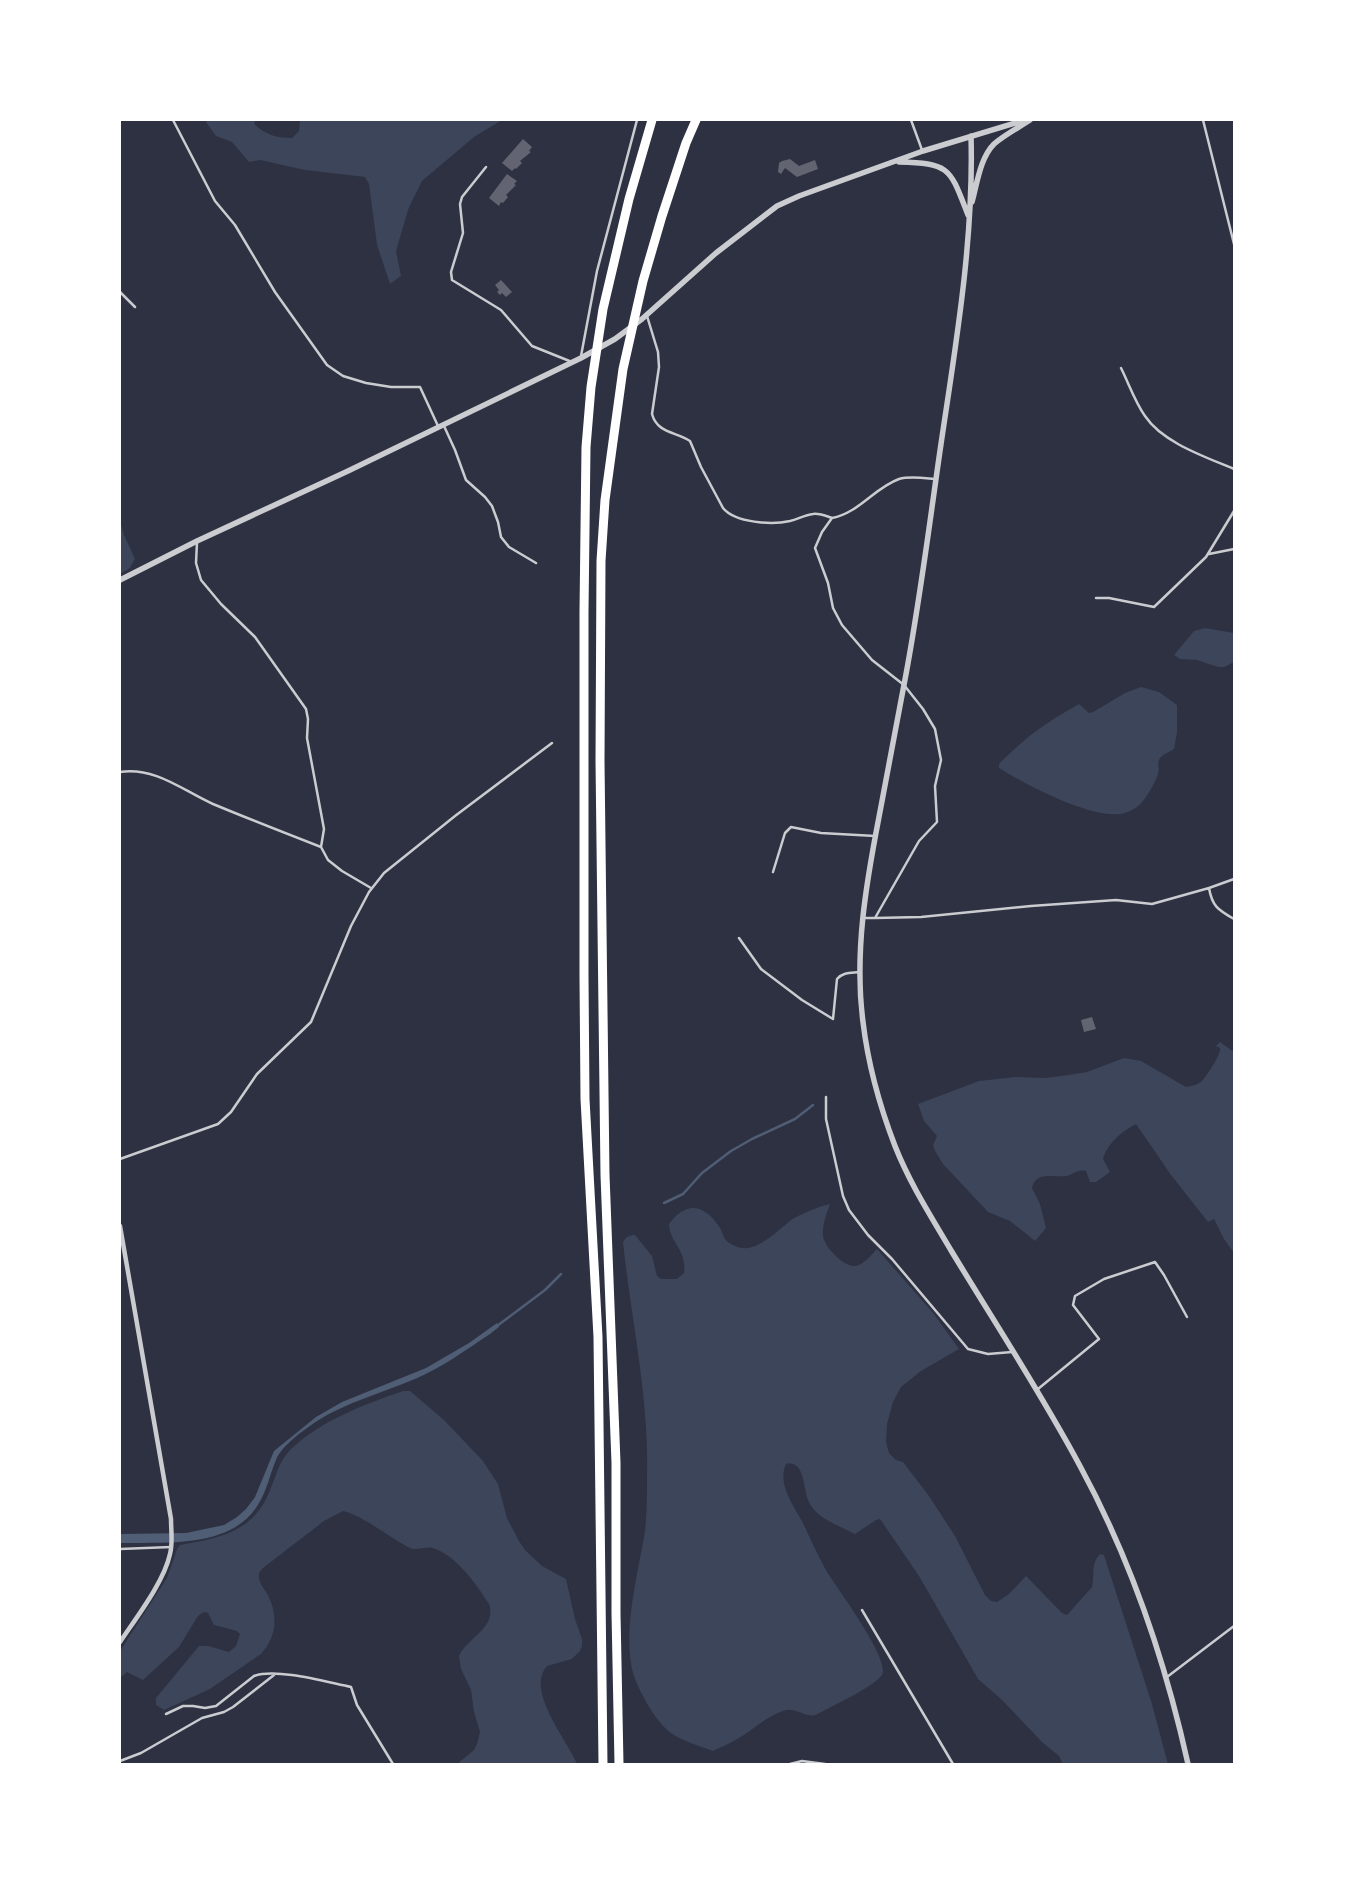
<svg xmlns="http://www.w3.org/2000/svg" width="1354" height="1884" font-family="Mulish,sans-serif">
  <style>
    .green { fill: #3c4559 }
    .water { fill: #4f5d75 }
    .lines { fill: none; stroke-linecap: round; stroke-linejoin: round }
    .stream { stroke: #4f5d75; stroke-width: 2.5 }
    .building { fill: #626471 }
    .service { stroke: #caccd0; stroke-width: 2.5 }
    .minor { stroke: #caccd0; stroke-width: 4.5 }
    .tertiary { stroke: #caccd0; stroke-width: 5.5 }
    .motorway { stroke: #fff; stroke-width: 9 }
  </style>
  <rect width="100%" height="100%" fill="#2d3142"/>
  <path class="green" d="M208 120H254L255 125C267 135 276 138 292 138L299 131 300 120H502L474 137 422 181 409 207 396 251 401 276 390 284 377 245 369 184 365 177 305 170 260 160 249 162 232 142 216 136 206 122Z
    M120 521 124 535 135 559 130 568 120 574Z
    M1205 628 1234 633V662L1224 667H1218L1197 660 1180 659 1174 655 1194 631Z
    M1141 687 1159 692 1177 705V733L1174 749C1170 752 1165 753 1161 757 1156 762 1160 768 1158 774 1157 780 1147 796 1143 801 1138 808 1128 813 1120 814 1089 818 1026 785 999 768V764C1025 737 1047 722 1079 704L1089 713 1093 712 1125 693Z
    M1220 1042 1234 1052V1253L1224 1239 1214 1219 1208 1222 1171 1175 1136 1124C1122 1131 1107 1144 1103 1159L1110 1172 1096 1182H1090L1086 1171C1078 1169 1074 1174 1067 1176 1054 1178 1036 1170 1032 1188L1040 1204 1046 1228 1035 1241 1010 1221 988 1212 943 1164 935 1151 933 1145 937 1136 924 1121 918 1104 979 1081 1015 1077 1045 1078 1068 1075 1087 1072 1124 1058 1141 1061 1186 1087C1191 1086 1197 1085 1202 1081 1207 1075 1221 1055 1220 1048L1216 1046Z
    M830 1204C827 1213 822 1225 823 1235 823 1246 844 1267 855 1266 864 1265 871 1255 877 1249L934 1314 959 1349 921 1371 901 1387 893 1402 887 1424 886 1442 889 1453 896 1460 903 1462 929 1496 955 1536 985 1595 991 1601 997 1602 1009 1594 1026 1576 1062 1613 1067 1615 1092 1587C1095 1575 1090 1565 1100 1554L1104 1555 1152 1704 1168 1764H1063L1059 1756 1042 1742 1001 1699 978 1679 919 1576 880 1519 876 1520 855 1534C838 1525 816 1519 808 1500 803 1488 805 1460 786 1464 777 1483 793 1505 802 1521 810 1538 818 1556 827 1572 837 1588 891 1660 882 1675 874 1687 830 1707 816 1715 804 1718 795 1706 783 1711 769 1716 759 1724 747 1733 737 1740 724 1746 713 1751 700 1746 685 1742 674 1735 657 1725 639 1692 633 1673 622 1632 638 1574 645 1531 647 1513 647 1493 647 1475 649 1396 631 1320 623 1242 626 1237 629 1235 635 1235L652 1256 657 1276 661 1279H677L684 1273C687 1249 669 1242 669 1224 686 1200 705 1204 720 1228 722 1231 723 1236 725 1239 729 1244 736 1247 742 1248 759 1251 780 1228 794 1218 806 1212 817 1207 830 1204Z
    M403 1391H410L416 1396 444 1420 483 1461 498 1484 507 1518 519 1541 525 1550 542 1566 566 1579 575 1619 582 1639V1646L580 1651 572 1659 547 1666C525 1691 568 1741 577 1764H457L474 1750 477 1744 480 1732 474 1712 471 1690 461 1669 459 1656C467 1638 497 1628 489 1604 476 1584 457 1556 433 1548 425 1546 418 1551 410 1548 390 1538 364 1516 343 1511L324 1521 263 1568 259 1573C258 1582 263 1587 268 1595 278 1615 277 1637 261 1654L210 1689 164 1710 156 1705V1698L199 1646H208L229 1652 236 1646 240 1634 237 1631 214 1625 208 1613 204 1612 198 1616 179 1647 143 1680 127 1672 120 1678V1651L167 1578 177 1549 180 1545C220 1538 254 1532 270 1490 276 1476 279 1461 291 1449 322 1420 363 1405 403 1391Z"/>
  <path class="water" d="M497 1323 499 1327 490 1334C466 1350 441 1368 415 1379 382 1393 347 1402 317 1421 304 1430 281 1446 276 1460 270 1474 267 1490 259 1503 233 1549 166 1542 120 1543V1534L186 1533 224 1525 237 1517 246 1509 255 1497 274 1451 316 1417 342 1402 426 1368 469 1343Z"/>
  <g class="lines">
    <path class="stream" d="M664 1203 683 1194 702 1173 731 1151 752 1139 795 1119 813 1105
      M497 1326 545 1290 561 1274"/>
  </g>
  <path class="building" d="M523 139 532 147 529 151 531 152 520 161 522 163 516 169 515 168 512 171 502 163Z
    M790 159 799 166 815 160 818 169 797 177 785 168 781 174 778 172 779 163 782 161Z
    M507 174 517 181 514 184 516 185 506 195 508 197 503 203 501 202 499 206 489 198Z
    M501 280 512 292 506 297 502 293 500 295 497 292 499 290 495 285Z
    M1092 1017 1096 1029 1084 1032 1081 1020Z"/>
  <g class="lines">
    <path class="service" d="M173 120 215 201 235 225 275 292 327 365 343 376 366 383 391 387H420L438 426
      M911 120 922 150
      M1203 120 1234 244
      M486 167 462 197 460 204 463 233 451 272 452 280 501 310 532 346 572 362
      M120 292 135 307
      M647 316 658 352 659 367 652 414C657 433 676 432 690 441L701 467 723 508C735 523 772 525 790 521 798 519 805 515 813 514 819 513 826 516 832 518L822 532 815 548 828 583 833 608 842 625 872 660 904 685 923 709 935 729 941 760 935 786 937 822 919 841 875 918H865
      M581 356 597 271 637 120
      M1121 368C1129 384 1135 402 1145 416 1163 443 1206 457 1234 469
      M444 426 455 450 466 480 485 497 492 506 498 522 501 537 509 547 536 563
      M832 518C859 513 874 488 899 479 910 476 923 478 934 479
      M197 542 196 563 201 580 221 604 255 637 306 709 308 719 307 738 324 829 321 847 328 860 342 871 371 888
      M1209 554 1234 549
      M1096 598H1109L1154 607 1206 557 1234 511
      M120 772C156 767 182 790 213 804 249 819 285 833 321 847
      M773 872 785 833 791 827 821 833 875 836
      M1234 879 1209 888C1212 906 1218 910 1234 919
      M875 918 921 917 1031 906 1116 900 1152 904 1209 888
      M739 938 761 969 802 1000 833 1019 837 979C843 972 851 973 859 972
      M826 1097V1119L843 1196 849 1210 868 1235 892 1259 968 1349 988 1354 1012 1352
      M120 1159 218 1124 231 1112 257 1074 311 1022 351 926 369 892 384 873 455 816 552 743
      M1038 1389 1099 1339 1073 1305 1075 1296 1104 1279 1155 1262 1164 1275 1187 1317
      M120 1549 171 1547
      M862 1610 953 1764
      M1167 1677 1234 1626
      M166 1714 183 1706H193L205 1708 216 1706 254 1676C277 1668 326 1682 351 1687L357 1705 393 1764
      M120 1761 141 1753 202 1718 224 1712 233 1707 274 1675
      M790 1764 802 1761 825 1764"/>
    <path class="minor" d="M120 1226 171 1519C171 1531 173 1543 170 1554 164 1582 136 1618 120 1642"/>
    <path class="tertiary" d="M971 136C974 239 956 343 941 444 929 526 919 609 903 690 895 733 887 775 879 817 866 884 854 953 863 1022 868 1064 880 1107 895 1146 910 1184 932 1218 952 1252 995 1323 1041 1393 1080 1466 1131 1560 1165 1660 1188 1764
      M899 162C951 163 950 169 968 215
      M972 202C977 184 980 158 994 144 1004 135 1018 128 1030 120
      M120 580 197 541 348 471 581 358 615 339 642 319 716 253 777 206 799 196 923 151 1025 120"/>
    <path class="motorway" d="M603 1764 598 1337 585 1099 584 976V612L586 447 591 387 603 309 629 199 652 120
      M619 1764 616 1613V1463L605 1175 600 761 601 561 605 500 623 369 643 281 662 216 686 143 696 120"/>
  </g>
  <rect width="1354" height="1884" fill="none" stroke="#ffffff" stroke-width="242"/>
</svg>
